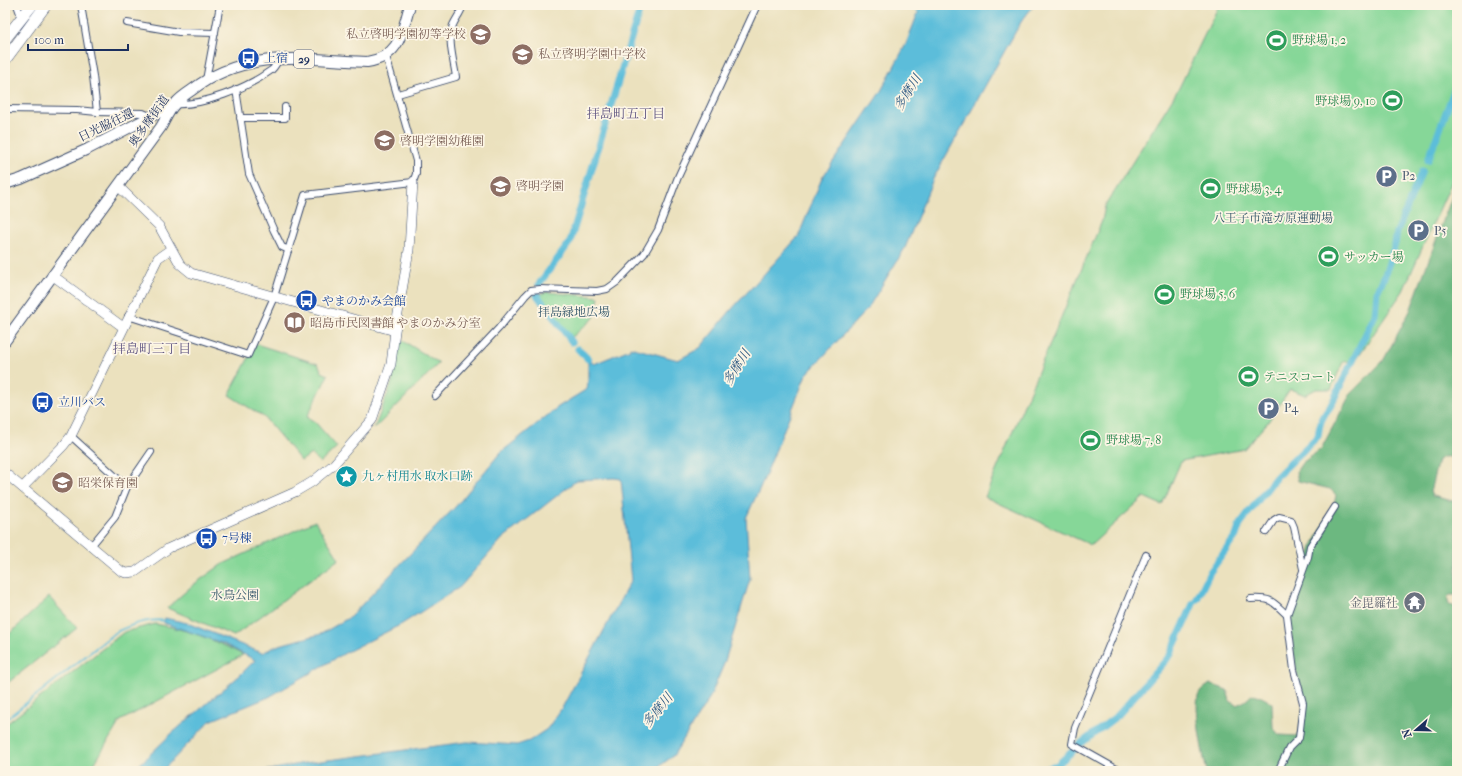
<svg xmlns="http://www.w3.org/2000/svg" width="1462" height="776" font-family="'IM FELL French Canon','Noto Serif JP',serif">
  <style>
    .green { fill: #86d798; stroke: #50837b }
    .forest { fill: #6cb880; stroke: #44746f }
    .water { fill: #5cbdda; stroke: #3c769c }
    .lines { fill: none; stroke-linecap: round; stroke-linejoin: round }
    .stream { stroke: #5cbdda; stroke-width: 2 }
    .canal { stroke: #5cbdda; stroke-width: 7 }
    .street-casing { stroke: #3a4a6c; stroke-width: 8 }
    .secondary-casing { stroke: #3a4a6c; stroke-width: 10 }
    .primary-casing { stroke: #3a4a6c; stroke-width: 12 }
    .highway-casing { stroke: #3a4a6c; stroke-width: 12 }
    .street { stroke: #fff; stroke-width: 6 }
    .secondary { stroke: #fff; stroke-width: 9 }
    .primary { stroke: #fff; stroke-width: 10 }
    .highway { stroke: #fff; stroke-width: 11 }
    .labels { text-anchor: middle; stroke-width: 3.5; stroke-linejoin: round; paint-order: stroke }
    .shield { fill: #fcf5e5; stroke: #5e6a86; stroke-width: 1 }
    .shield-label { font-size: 11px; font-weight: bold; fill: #1b2f5e }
    .education-label { font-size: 12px; fill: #785e54; stroke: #fcf5e5; text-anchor: start }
    .leisure-label { font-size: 12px; fill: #27864d; stroke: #fcf5e5; text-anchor: start }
    .transit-label { font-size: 12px; fill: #164399; stroke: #fcf5e5; text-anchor: start }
    .street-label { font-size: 12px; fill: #1b2f5e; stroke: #fcf5e5 }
    .service-label { font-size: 12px; fill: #4e5e75; stroke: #fcf5e5; text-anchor: start }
    .park-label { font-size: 12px; fill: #36596c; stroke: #fcf5e5 }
    .culture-label { font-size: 12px; fill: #0d838f; stroke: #fcf5e5; text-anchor: start }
    .worship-label { font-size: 12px; fill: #5b616d; stroke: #fcf5e5; text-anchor: end }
    .water-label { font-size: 13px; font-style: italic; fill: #2e5a83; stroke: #fcf5e5 }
    .neighbourhood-label { font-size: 13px; fill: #605683; stroke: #fcf5e5 }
  </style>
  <rect width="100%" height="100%" fill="#fcf5e5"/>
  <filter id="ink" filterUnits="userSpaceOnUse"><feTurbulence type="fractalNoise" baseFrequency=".025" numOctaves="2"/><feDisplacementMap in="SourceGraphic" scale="8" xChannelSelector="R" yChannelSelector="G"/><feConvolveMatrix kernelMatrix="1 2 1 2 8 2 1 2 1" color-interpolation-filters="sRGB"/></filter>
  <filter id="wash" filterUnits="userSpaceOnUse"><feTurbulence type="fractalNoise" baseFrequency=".012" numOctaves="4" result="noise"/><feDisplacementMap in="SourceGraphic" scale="16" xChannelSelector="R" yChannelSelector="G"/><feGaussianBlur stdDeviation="0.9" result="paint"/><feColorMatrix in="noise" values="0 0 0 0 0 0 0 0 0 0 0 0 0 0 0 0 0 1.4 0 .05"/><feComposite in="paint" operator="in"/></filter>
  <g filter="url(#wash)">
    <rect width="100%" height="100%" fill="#ebe1be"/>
    <path class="green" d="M1219 5H1457V170L1403 291 1355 361 1343 362 1331 389H1316L1305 395 1290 389 1268 422 1244 449 1181 461 1162 505 1144 497 1091 545 985 497 1102 221 1105 206 1179 88Z
      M547 292 599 297 594 318 571 338 539 294Z
      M400 339 439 363 374 429 392 382Z
      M256 344 318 364 322 372 328 375 307 417 315 422 337 447 320 463 311 454 301 461 264 417 229 395Z
      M315 521 339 559 234 636 167 608 193 585 221 565Z
      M49 597 77 628 5 685V638Z
      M155 624C187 629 215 640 243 655L120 721 90 771H5V725L124 632Z"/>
    <path class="forest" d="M1457 183V460C1450 456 1445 455 1438 460L1430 492 1432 496 1457 502V595H1450L1447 598 1449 605 1457 607V771H1207C1203 757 1193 705 1199 694 1202 689 1206 687 1210 684L1227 690 1230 701 1236 705C1258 698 1244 686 1272 703L1273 727 1279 735 1298 736 1305 701 1296 671 1289 618 1312 547 1334 505 1336 495 1330 489 1298 481 1296 472 1302 463 1321 449 1351 393 1383 361 1410 311Z"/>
    <path class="water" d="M921 5H1034L1021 22 933 179 905 248 868 308 806 375 764 479 746 518 750 579 724 664 710 697 673 756 653 771H264L305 763 467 742 517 745 529 741 547 729 562 708 631 580 621 479 614 478 577 480 502 539 460 587 402 624 345 653 269 697 210 721 162 771H133L170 735 239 676 255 660 222 643 164 623 165 618 187 623 262 653 279 645 321 634 350 617 457 505 500 453 558 407 587 389 588 380V359L594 364 630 349V347L678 360 700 348 731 310 798 237 822 178 881 91 906 44Z"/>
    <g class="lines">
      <path class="stream" d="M906 5 919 11
        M5 720 116 632C133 624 148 618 167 621"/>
      <path class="canal" d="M1428 160 1457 83
        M539 284 570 242 641 5
        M537 295 572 342
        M578 349 588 359
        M1197 599 1210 572 1236 536 1240 524 1276 477 1318 436C1319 424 1322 416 1330 407L1375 315 1377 292 1385 275 1395 244 1397 232 1422 171
        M1170 655 1193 604
        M1079 745 1118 715 1167 659
        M1057 765 1075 749
        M1041 771 1053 766"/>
    </g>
  </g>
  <g filter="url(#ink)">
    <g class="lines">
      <defs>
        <path id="street" d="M17 5 22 19
          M81 5 93 76 97 112
          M127 23 179 32 215 33
          M206 80 220 5
          M236 89 249 174 274 231 282 247 289 250
          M398 94 456 77C454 62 447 40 453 25 456 18 461 13 463 5
          M174 104C203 106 247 88 270 71 274 69 277 63 279 59
          M5 109 77 110 97 112 143 113 152 117
          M240 118H285V107
          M128 316 248 355 274 297 305 195 413 182 416 174V161L386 56
          M435 396 499 328 525 296 531 290 540 289 597 291 607 289 617 282 644 254 658 230 678 177 757 5
          M71 436 127 487
          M1266 532 1274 520 1279 517 1291 520 1294 527 1303 569
          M91 546 115 517 127 487 151 452
          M1251 599C1272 598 1272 601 1287 615
          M1120 771 1072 744 1075 728 1146 555
          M1278 771 1289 748 1299 738 1303 703 1294 670 1287 615 1308 557 1310 546 1335 507"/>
        <path id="secondary" d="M118 186 159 226 180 264 191 273 395 331
          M52 275 123 327
          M5 473 121 571 126 573 135 572 169 548 295 492 312 482 334 464 372 420 391 364 395 331 409 250 413 182
          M23 487 64 445 71 436 158 258 171 249"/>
        <path id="primary" d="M5 184 21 179 88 149 173 105
          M5 341 161 127C165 120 169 110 175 104 179 99 186 94 192 90 245 49 304 59 367 62 400 57 402 32 410 5"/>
        <path id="highway" d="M5 39 32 5
          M5 60 46 5"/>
      </defs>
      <use href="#street" class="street-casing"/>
      <use href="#secondary" class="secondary-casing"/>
      <use href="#primary" class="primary-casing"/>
      <use href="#highway" class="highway-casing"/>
      <use href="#street" class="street"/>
      <use href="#secondary" class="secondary"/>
      <use href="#primary" class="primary"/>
      <use href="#highway" class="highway"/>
    </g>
  </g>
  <defs>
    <symbol id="school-disc" viewBox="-11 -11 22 22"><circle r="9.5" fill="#8d6e63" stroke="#fcf5e5"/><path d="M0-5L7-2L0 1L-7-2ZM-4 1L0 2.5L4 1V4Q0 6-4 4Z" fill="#fff"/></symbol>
    <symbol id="stadium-disc" viewBox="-11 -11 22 22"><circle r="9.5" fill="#2e9e5b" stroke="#fcf5e5"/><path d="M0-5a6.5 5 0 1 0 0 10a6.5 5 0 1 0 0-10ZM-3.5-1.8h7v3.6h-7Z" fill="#fff"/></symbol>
    <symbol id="bus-disc" viewBox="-11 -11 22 22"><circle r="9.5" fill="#1a4fb4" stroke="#fcf5e5"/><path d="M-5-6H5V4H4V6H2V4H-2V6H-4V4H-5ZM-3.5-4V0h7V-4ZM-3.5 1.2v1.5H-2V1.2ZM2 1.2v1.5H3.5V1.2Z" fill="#fff"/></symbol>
    <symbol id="parking-disc" viewBox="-11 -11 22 22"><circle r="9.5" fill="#5c6f8a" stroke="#fcf5e5"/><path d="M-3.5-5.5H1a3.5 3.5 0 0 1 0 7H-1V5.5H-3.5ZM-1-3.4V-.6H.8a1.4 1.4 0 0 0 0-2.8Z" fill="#fff"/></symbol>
    <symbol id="library-disc" viewBox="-11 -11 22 22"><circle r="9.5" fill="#8d6e63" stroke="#fcf5e5"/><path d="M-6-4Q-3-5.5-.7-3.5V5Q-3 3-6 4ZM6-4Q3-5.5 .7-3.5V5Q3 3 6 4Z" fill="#fff"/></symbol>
    <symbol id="sight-disc" viewBox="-11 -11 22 22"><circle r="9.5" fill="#0f9aa8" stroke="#fcf5e5"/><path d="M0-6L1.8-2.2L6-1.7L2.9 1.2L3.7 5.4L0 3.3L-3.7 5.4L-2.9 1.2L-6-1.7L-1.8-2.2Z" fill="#fff"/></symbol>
    <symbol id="temple-disc" viewBox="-11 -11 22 22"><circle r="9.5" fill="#6b7280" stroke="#fcf5e5"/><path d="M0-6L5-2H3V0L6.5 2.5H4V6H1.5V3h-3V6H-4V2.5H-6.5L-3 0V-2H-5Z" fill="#fff"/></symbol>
  </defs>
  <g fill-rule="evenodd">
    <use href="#school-disc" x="468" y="22" width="25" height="25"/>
    <use href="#stadium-disc" x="1264" y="28" width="25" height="25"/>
    <use href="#school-disc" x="510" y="42" width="25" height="25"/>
    <use href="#bus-disc" x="236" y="46" width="25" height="25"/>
    <use href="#stadium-disc" x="1380" y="88" width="25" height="25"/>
    <use href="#school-disc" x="372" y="128" width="25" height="25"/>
    <use href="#parking-disc" x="1374" y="164" width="25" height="25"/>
    <use href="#school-disc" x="488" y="174" width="25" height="25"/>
    <use href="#stadium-disc" x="1198" y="176" width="25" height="25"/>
    <use href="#parking-disc" x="1406" y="218" width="25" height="25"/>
    <use href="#stadium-disc" x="1316" y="244" width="25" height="25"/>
    <use href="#stadium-disc" x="1152" y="282" width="25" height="25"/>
    <use href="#bus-disc" x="294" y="288" width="25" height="25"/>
    <use href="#library-disc" x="282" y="310" width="25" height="25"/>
    <use href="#stadium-disc" x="1236" y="364" width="25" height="25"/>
    <use href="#bus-disc" x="30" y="390" width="25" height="25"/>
    <use href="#parking-disc" x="1256" y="396" width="25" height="25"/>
    <use href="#stadium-disc" x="1078" y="428" width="25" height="25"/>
    <use href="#sight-disc" x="334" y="464" width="25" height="25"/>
    <use href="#school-disc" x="50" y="470" width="25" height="25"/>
    <use href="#bus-disc" x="194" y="526" width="25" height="25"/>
    <use href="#temple-disc" x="1402" y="590" width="25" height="25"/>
  </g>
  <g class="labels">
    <rect class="shield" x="294" y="50" width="20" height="18" rx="3"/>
    <g class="shield-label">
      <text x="304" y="63">29</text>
    </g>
    <g class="education-label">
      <text x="466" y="38" text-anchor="end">私立啓明学園初等学校</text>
      <text x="538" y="58">私立啓明学園中学校</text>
      <text x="400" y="145">啓明学園幼稚園</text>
      <text x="516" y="190">啓明学園</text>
      <text x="310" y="327">昭島市民図書館 やまのかみ分室</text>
      <text x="78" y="487">昭栄保育園</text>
    </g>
    <g class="leisure-label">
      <text x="1292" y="44">野球場 1, 2</text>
      <text x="1376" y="105" text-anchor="end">野球場 9, 10</text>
      <text x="1226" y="193">野球場 3, 4</text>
      <text x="1344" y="261">サッカー場</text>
      <text x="1180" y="298">野球場 5, 6</text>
      <text x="1264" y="381">テニスコート</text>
      <text x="1106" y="444">野球場 7, 8</text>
    </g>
    <g class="transit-label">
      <text x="264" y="62">上宿</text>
      <text x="322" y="305">やまのかみ会館</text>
      <text x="58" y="406">立川バス</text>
      <text x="222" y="542">7号棟</text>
    </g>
    <g class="street-label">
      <text transform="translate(149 121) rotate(-55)" y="4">奥多摩街道</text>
      <text transform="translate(106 125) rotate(-26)" y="4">日光脇往還</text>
    </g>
    <g class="service-label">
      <text x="1402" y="180">P2</text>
      <text x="1434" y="235">P5</text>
      <text x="1284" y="412">P4</text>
    </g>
    <g class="park-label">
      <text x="1273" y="222">八王子市滝ガ原運動場</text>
      <text x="574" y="316">拝島緑地広場</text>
      <text x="235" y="599">水鳥公園</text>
    </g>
    <g class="culture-label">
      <text x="362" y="480">九ヶ村用水 取水口跡</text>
    </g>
    <g class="worship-label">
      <text x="1398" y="607">金毘羅社</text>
    </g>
    <g class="water-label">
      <text transform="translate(907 92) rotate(-58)" y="5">多摩川</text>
      <text transform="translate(736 367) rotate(-58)" y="5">多摩川</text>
      <text transform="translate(657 710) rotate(-51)" y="5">多摩川</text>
    </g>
    <g class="neighbourhood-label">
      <text x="626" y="118">拝島町五丁目</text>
      <text x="152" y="353">拝島町三丁目</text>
    </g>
  </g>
  <rect width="1462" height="776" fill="none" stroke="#fcf5e5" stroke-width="20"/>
  <g transform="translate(1416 730) rotate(250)" stroke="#fcf5e5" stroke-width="3" paint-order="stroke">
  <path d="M0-3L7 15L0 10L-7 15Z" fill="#1b2f5e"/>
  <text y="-6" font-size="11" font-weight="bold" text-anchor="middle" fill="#1b2f5e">N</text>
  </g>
  <path d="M28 44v6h100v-6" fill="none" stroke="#1b2f5e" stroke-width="2"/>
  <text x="34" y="44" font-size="12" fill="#1b2f5e" stroke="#fcf5e5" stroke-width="3" paint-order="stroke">100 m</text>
</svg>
